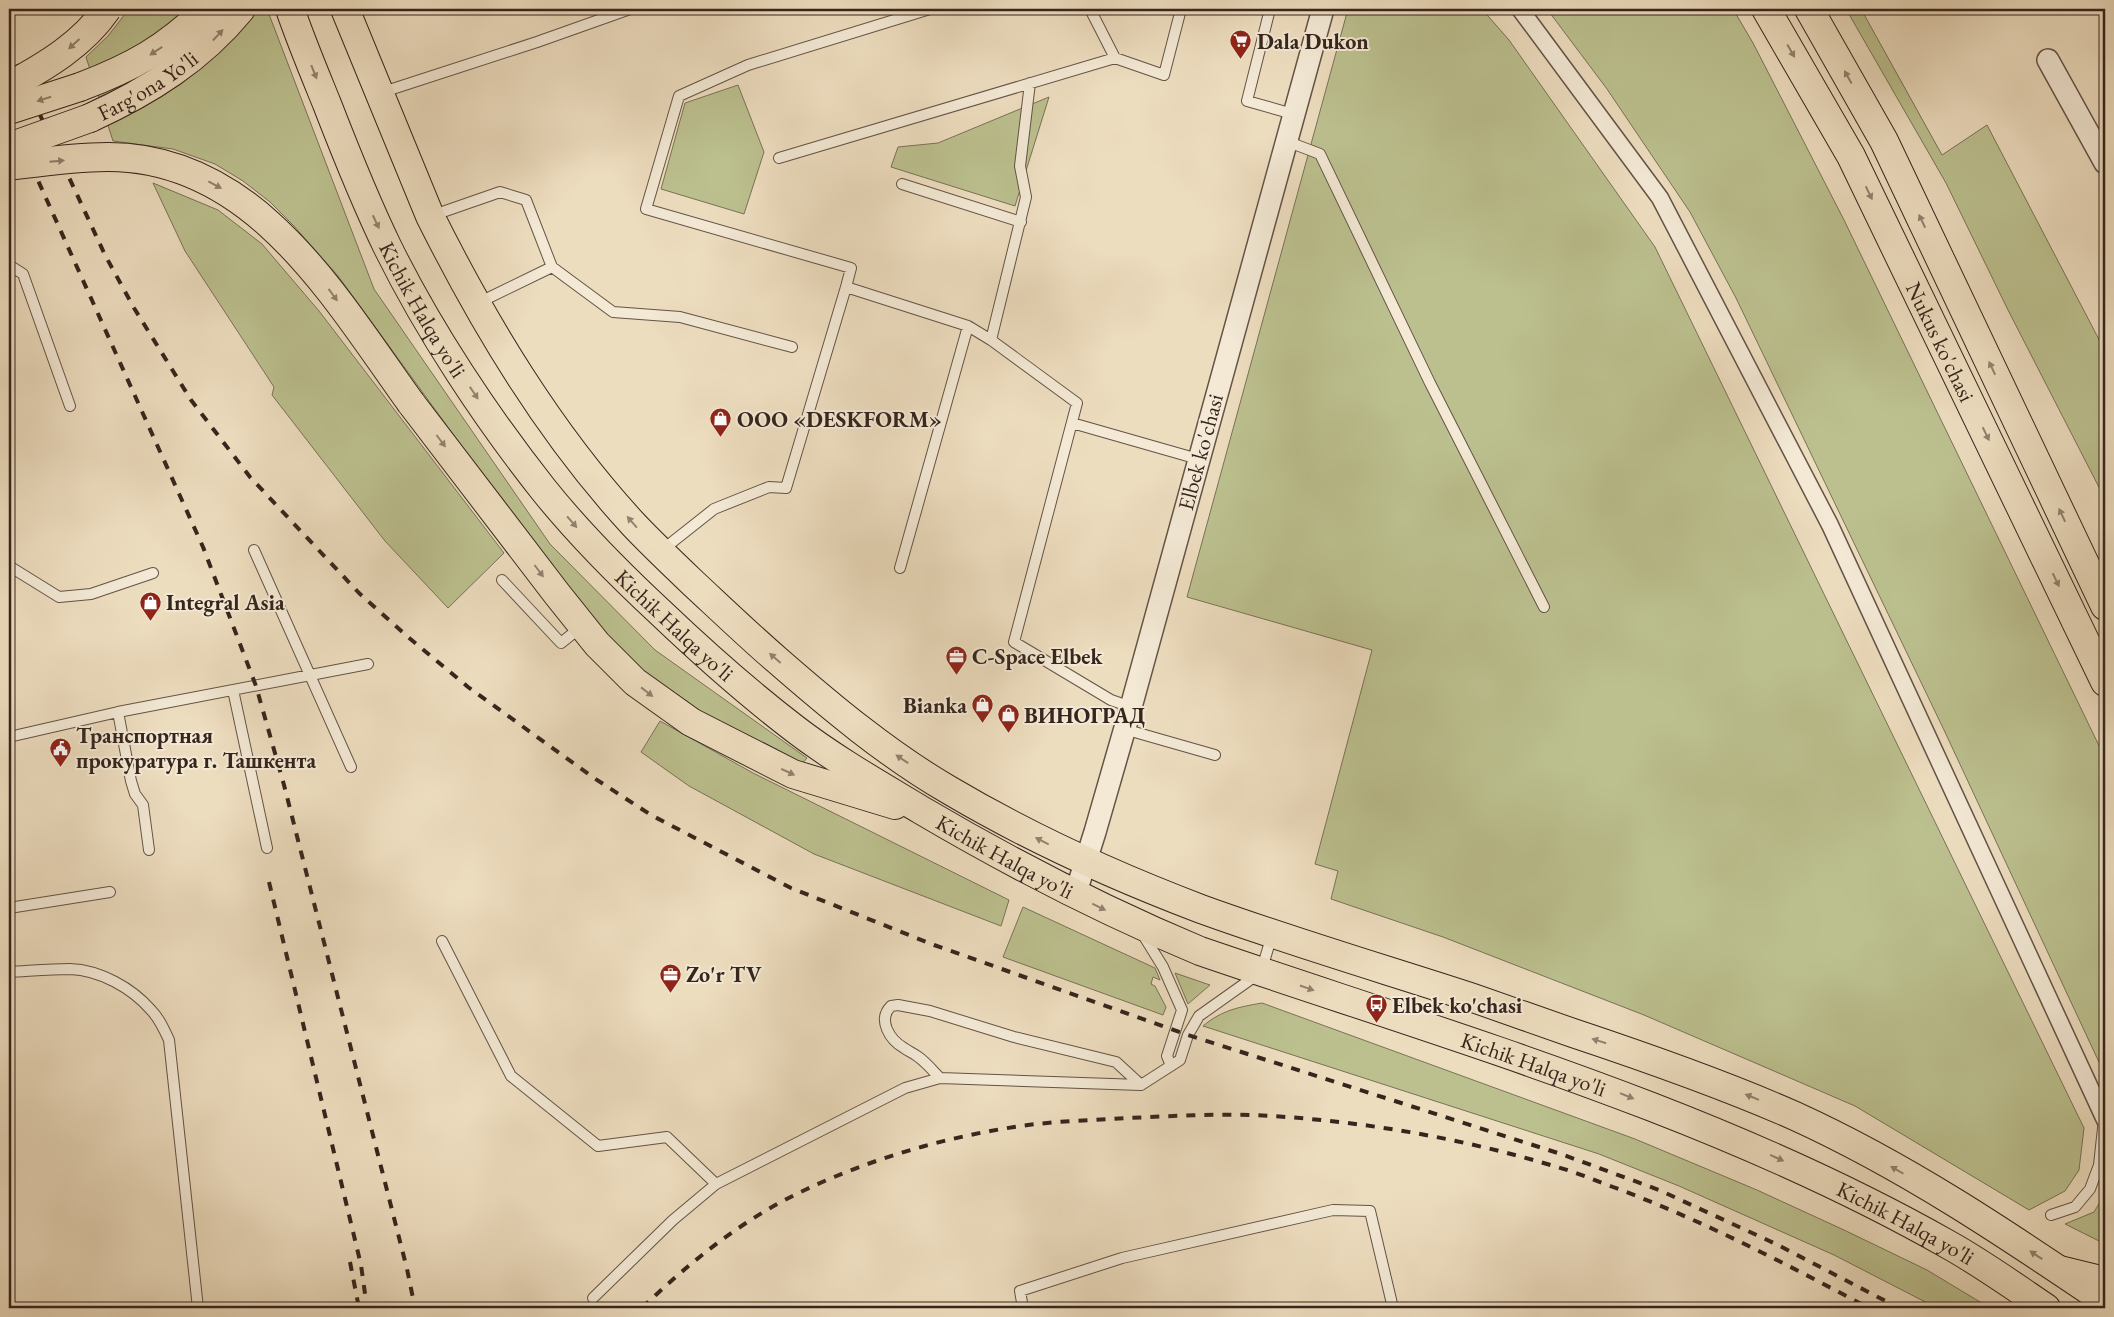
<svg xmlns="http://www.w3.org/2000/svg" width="2114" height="1317" font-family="'EB Garamond',serif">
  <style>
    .green { fill: #bcc08f; stroke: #797256 }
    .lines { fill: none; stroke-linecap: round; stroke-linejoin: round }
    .service-casing { stroke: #645346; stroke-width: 12 }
    .pedestrian-casing { stroke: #645346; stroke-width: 19 }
    .minor-casing { stroke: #645346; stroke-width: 24 }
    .primary-casing { stroke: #36251d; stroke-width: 30 }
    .trunk-casing { stroke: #36251d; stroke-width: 30 }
    .service { stroke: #f3e9d5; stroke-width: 10 }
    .pedestrian { stroke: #f3e9d5; stroke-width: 16 }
    .minor { stroke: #f3e9d5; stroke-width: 21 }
    .primary { stroke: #edddbf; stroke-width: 28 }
    .trunk { stroke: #edddbf; stroke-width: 28 }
    .rail { stroke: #36251d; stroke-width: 4; stroke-dasharray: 9 9; stroke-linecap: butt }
    .primary-bridge-casing { stroke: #36251d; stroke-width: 30; stroke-linecap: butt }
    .trunk-bridge-casing { stroke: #36251d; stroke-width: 30; stroke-linecap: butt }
    .primary-bridge { stroke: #edddbf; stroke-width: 28 }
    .trunk-bridge { stroke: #edddbf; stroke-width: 28 }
    .oneway { fill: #92816e }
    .labels { text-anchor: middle; stroke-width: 4; stroke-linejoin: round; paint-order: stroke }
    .poi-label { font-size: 22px; font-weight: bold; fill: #36251d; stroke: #f3e9d5; text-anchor: start }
    .street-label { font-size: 22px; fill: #36251d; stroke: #f3e9d5 }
  </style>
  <rect width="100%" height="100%" fill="#edddbf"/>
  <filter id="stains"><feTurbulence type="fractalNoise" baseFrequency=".004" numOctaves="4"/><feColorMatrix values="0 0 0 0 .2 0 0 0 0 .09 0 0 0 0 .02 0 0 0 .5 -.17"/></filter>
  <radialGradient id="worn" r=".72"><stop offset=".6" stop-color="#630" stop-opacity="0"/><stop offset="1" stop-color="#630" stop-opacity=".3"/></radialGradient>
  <path class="green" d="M129 9H267L374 289 550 544 655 650 807 758 800 766 688 707 620 655 538 551 338 276 294 226 270 202 243 181 215 164 173 149 113 141 86 57 108 36Z
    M1348 9H1482L1509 40 1655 247 2084 1128 2079 1170 2065 1191 2029 1210 1855 1106 1644 1015 1443 937 1331 899 1338 871 1315 864 1372 650 1187 597Z
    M1547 9H1733L1753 43 1844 220 2105 758V1075L1944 730 1736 298 1690 212 1607 89Z
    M1846 9H1861L1942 155 1987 125 2105 351V499L2008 310 1946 183Z
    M738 85 764 152 744 214 661 189 685 103Z
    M1049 97 1015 206 891 167 898 147 938 143Z
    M153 183 218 210 262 244 319 311 504 553 448 608 385 541 272 395 274 387 185 251Z
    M660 721 753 773 1009 900 1001 926 814 854 689 786 641 752Z
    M1023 907 1155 968 1160 980 1153 977 1151 984 1155 986 1166 1007 1163 1015 1003 957Z
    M1175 973 1210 985 1188 1004Z
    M1262 1003 1635 1139 1757 1190 1844 1230 1927 1270 1990 1308H1937L1834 1255 1679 1186 1599 1154 1203 1026C1222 1010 1239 1007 1262 1003Z
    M2105 1194V1244L2065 1224 2094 1212Z"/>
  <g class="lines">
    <defs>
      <path id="service" d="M1090 9 1115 58
        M1270 9 1247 101 1293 114
        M380 93 537 42 630 9
        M1286 141 1320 154 1430 383 1544 607
        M779 158 1115 58 1164 75 1181 9
        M902 184 1021 222
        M431 216 500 192 526 200 552 267 613 312 680 317 792 347
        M9 265 23 274 70 406
        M846 287 851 268 646 209 679 96 748 65 930 9
        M478 303 552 267
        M991 340 1026 197 1020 166 1030 83
        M1072 423 1198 459
        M254 550 351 767
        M661 551 714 509 769 487 786 488 846 287 968 326 991 340 1077 403 1014 642 1111 700 1131 707
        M9 566 59 597 91 594 153 573
        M900 568 968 326
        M502 580 561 643 582 626
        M233 690 267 848
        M118 712 131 781 135 794 143 805 149 850
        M1124 729 1215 755
        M9 737 118 712 368 664
        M9 908 110 892
        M1142 933 1163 967 1182 1010 1167 1056 1171 1066
        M442 941 511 1076 598 1146 667 1137 716 1184 905 1088 940 1078 1141 1085 1180 1060 1188 1035 1199 1016 1261 972 1272 935
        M9 972C29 971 50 969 70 969 100 970 132 988 151 1010 159 1018 164 1029 169 1040L198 1308
        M940 1078C933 1071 926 1062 917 1056 913 1053 908 1051 904 1048 890 1040 877 1020 891 1006L898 1005 930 1011 1014 1037 1116 1062 1141 1085
        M2051 1215 2075 1207 2090 1189 2099 1165 2104 1119
        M593 1298 673 1220 716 1184
        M1023 1308 1020 1291 1122 1258 1333 1210 1370 1211 1393 1308"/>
      <path id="pedestrian" d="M1520 9 1660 198 1830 525 2105 1120"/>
      <path id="minor" d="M2048 60 2105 163
        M1075 895 1095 832 1131 707 1323 9"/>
      <g id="primary">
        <path id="s1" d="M1766 9 1851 156 2105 682"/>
        <path d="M1809 9 1884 141 2105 606"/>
        <path d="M80 87C133 67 165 49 207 9"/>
        <path id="s2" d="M90 118C149 91 200 59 241 9"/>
        <path d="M2060 1270 2105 1281"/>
      </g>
      <g id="trunk">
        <path id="s3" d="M290 9C301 41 314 72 327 104 346 153 365 201 388 248 429 331 486 417 543 489 579 534 619 574 661 613 703 653 748 693 795 729 834 759 878 784 921 810 1011 863 1104 911 1200 951 1454 1038 1715 1112 1949 1245 1983 1264 2015 1287 2046 1308"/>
        <path d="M345 9 430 216C485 326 550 434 634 525 653 545 673 564 693 583 721 609 748 635 777 660 831 707 887 754 949 790 1030 838 1114 876 1201 909 1292 942 1384 969 1476 999 1508 1010 1541 1022 1573 1033 1648 1058 1723 1084 1795 1116 1905 1166 2006 1234 2105 1301"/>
        <path d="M411 403 557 594 597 644 635 682 691 722 793 774 895 805"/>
      </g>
    </defs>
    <use href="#service" class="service-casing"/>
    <use href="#pedestrian" class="pedestrian-casing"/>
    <use href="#minor" class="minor-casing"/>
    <use href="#primary" class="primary-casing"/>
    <use href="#trunk" class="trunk-casing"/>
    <use href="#service" class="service"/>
    <use href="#pedestrian" class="pedestrian"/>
    <use href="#minor" class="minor"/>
    <use href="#primary" class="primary"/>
    <use href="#trunk" class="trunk"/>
    <path class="rail" d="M9 48 105 255 134 308 191 400 250 477 359 593 408 637 468 687 594 778 651 815 791 888 934 945 1188 1035 1561 1154 1659 1190 1776 1244 1899 1308
      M9 116 203 547 256 686 284 785 407 1269 415 1308
      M269 882 361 1265 367 1308
      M350 1262 359 1308
      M642 1308C691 1261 744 1218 807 1189 875 1157 953 1135 1028 1125 1060 1121 1094 1120 1127 1118 1175 1116 1224 1113 1272 1116 1368 1122 1465 1139 1557 1167 1576 1172 1594 1180 1613 1187 1702 1220 1786 1264 1869 1308"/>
    <defs>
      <path id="primary-bridge" d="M9 110 80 87
        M9 147 90 118"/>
      <path id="trunk-bridge" d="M9 86C46 66 83 44 107 9
        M9 166C41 162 74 157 107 157 255 156 335 298 411 403"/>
    </defs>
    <use href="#primary-bridge" class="primary-bridge-casing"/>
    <use href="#trunk-bridge" class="trunk-bridge-casing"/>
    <use href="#primary-bridge" class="primary-bridge"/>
    <use href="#trunk-bridge" class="trunk-bridge"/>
  </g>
  <defs><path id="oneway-solid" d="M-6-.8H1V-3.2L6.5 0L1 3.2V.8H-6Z" transform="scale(1.25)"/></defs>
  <g class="oneway">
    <use href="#oneway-solid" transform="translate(218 35) rotate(-47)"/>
    <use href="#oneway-solid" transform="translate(74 44) rotate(138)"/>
    <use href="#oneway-solid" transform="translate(156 51) rotate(147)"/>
    <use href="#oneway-solid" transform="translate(1791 51) rotate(60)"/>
    <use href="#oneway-solid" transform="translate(314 72) rotate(68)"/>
    <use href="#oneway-solid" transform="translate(1848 77) rotate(-119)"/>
    <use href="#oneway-solid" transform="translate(44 99) rotate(162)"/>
    <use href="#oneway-solid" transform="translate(57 161) rotate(-5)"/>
    <use href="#oneway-solid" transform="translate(215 185) rotate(28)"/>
    <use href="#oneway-solid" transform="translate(1869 193) rotate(64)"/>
    <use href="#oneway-solid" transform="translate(1922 221) rotate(-115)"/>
    <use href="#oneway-solid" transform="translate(376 222) rotate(65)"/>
    <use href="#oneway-solid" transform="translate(333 295) rotate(54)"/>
    <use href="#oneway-solid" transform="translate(1992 368) rotate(-115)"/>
    <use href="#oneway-solid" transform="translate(474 393) rotate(56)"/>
    <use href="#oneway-solid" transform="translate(1986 434) rotate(64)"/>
    <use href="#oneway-solid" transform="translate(441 441) rotate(53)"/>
    <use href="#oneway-solid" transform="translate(2062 515) rotate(-115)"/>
    <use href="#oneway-solid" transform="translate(572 522) rotate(49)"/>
    <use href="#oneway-solid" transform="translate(632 522) rotate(-131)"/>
    <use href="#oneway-solid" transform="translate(539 571) rotate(53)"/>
    <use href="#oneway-solid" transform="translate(2056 580) rotate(64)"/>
    <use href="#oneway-solid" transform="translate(775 658) rotate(-139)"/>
    <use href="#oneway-solid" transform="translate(647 692) rotate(38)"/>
    <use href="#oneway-solid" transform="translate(902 759) rotate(-146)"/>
    <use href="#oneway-solid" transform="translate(788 772) rotate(25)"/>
    <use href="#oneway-solid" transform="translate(1042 841) rotate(-153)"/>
    <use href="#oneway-solid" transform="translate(1099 907) rotate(26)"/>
    <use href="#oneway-solid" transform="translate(1307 988) rotate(19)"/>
    <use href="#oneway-solid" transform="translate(1599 1041) rotate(-162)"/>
    <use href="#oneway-solid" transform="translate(1627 1096) rotate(22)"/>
    <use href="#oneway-solid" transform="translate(1752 1097) rotate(-158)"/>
    <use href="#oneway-solid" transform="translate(1777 1158) rotate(24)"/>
    <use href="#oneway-solid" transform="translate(1897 1170) rotate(-150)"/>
    <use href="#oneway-solid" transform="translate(2036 1255) rotate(-147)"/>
  </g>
  <defs>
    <symbol id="supermarket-pin" viewBox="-11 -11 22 30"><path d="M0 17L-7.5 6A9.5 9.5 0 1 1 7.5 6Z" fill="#8f2418" stroke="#f3e9d5"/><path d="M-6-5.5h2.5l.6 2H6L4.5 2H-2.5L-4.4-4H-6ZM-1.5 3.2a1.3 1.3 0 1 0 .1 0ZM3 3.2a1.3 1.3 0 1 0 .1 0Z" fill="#fff"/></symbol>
    <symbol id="shop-pin" viewBox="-11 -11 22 30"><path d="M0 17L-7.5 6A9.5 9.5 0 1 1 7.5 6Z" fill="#8f2418" stroke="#f3e9d5"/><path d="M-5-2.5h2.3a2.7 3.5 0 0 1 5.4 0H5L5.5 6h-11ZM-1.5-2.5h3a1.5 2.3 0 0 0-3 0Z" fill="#fff"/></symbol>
    <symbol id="office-pin" viewBox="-11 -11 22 30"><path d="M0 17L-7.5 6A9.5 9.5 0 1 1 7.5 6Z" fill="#8f2418" stroke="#f3e9d5"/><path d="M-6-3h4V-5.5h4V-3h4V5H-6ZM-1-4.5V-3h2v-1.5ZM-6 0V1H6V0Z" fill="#fff"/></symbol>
    <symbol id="civic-pin" viewBox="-11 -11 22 30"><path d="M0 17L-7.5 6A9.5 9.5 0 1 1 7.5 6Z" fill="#8f2418" stroke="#f3e9d5"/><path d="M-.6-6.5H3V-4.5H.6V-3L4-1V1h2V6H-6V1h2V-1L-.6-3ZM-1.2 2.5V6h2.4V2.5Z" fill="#fff"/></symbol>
    <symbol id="bus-pin" viewBox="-11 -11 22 30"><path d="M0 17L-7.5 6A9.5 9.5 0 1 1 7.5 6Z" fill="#8f2418" stroke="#f3e9d5"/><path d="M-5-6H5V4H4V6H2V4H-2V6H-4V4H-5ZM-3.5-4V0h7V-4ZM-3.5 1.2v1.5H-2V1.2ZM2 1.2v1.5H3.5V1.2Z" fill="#fff"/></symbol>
  </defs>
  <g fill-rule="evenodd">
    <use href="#supermarket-pin" x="1228" y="28" width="25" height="34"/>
    <use href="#shop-pin" x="708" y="406" width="25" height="34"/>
    <use href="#shop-pin" x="138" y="590" width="25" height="34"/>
    <use href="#office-pin" x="944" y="644" width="25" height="34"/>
    <use href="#shop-pin" x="970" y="692" width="25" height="34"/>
    <use href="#shop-pin" x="996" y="702" width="25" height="34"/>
    <use href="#civic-pin" x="48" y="736" width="25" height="34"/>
    <use href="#office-pin" x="658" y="962" width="25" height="34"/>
    <use href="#bus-pin" x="1364" y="992" width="25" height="34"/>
  </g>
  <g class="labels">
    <g class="poi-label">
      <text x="1257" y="49">Dala Dukon</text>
      <text x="737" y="427">ООО «DESKFORM»</text>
      <text x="166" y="610">Integral Asia</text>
      <text x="972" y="664">C-Space Elbek</text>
      <text x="967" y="713" text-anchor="end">Bianka</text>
      <text x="1024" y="723">ВИНОГРАД</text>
      <text x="76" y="743">Транспортная<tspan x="76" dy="25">прокуратура г. Ташкента</tspan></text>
      <text x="686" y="982">Zo'r TV</text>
      <text x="1392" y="1013">Elbek ko'chasi</text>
    </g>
    <g class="street-label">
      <text dy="8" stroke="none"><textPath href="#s2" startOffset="66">Farg'ona Yo'li</textPath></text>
      <text dy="8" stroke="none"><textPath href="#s3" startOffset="329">Kichik Halqa yo'li</textPath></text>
      <text dy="8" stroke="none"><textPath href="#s1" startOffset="376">Nukus ko'chasi</textPath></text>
      <text transform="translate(1200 452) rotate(-75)" y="8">Elbek ko'chasi</text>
      <text dy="8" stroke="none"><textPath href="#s3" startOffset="735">Kichik Halqa yo'li</textPath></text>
      <text dy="8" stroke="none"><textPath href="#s3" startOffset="1140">Kichik Halqa yo'li</textPath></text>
      <text dy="8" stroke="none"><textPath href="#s3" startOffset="1709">Kichik Halqa yo'li</textPath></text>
      <text dy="8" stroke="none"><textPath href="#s3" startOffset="2114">Kichik Halqa yo'li</textPath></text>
    </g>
  </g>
  <rect width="2114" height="1317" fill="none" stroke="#edddbf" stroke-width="30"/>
  <rect x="10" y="10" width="2094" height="1297" fill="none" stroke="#36251d" stroke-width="2.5"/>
  <rect x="15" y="15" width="2084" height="1287" fill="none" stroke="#36251d"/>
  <rect width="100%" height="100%" filter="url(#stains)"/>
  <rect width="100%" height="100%" fill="url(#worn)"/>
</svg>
